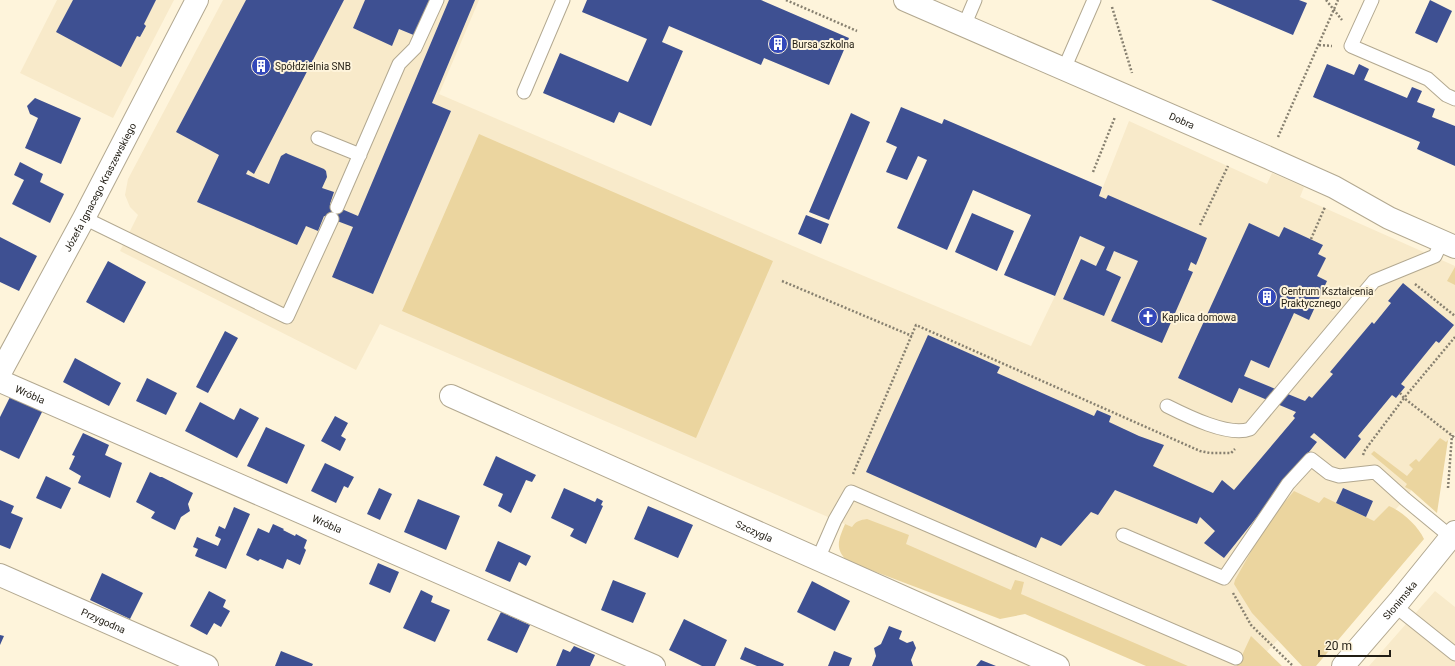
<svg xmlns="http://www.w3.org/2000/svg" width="1455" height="666" font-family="Roboto,sans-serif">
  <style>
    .built { fill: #f8eaca }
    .green { fill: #ebd59f }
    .building { fill: #3e5092 }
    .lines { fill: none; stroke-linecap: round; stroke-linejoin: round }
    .service-casing { stroke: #b2a890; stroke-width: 15 }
    .minor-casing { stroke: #b2a890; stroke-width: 24 }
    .path { stroke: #878070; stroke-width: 2.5; stroke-dasharray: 2 2; stroke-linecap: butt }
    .service { stroke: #fff; stroke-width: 13 }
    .minor { stroke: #fff; stroke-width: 22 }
    .labels { text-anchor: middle; stroke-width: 4; stroke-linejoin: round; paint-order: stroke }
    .poi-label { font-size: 10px; fill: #211d14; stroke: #fef4db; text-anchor: start }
    .street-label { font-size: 10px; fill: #211d14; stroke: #fef4db }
  </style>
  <rect width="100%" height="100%" fill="#fef4db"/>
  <path class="built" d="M57 0H174L113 118 20 73Z
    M223 0H479L439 94 821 258 1031 346 1055 296 1103 187 1129 121 1267 184 1272 173 1304 187 1300 197 1455 266V431L1405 499 1254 666H1174L380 324 356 370 120 251 138 215 130 207 125 195 128 179Z
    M1435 591 1455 607V666H1369Z"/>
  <path class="green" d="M479 134 773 261 696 438 402 311Z
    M1455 267V285L1447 281Z
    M1440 438 1446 442 1448 440 1437 513 1411 490 1405 487 1407 484 1371 454 1374 451 1407 476 1413 469 1409 465 1416 459 1419 462Z
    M1294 491 1319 503 1324 497 1374 521 1389 506C1403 512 1418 526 1424 539L1316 666H1302L1252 613 1234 584 1235 580 1267 523Z
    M867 519 909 535 906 544 1011 590 1015 580 1024 582 1021 594 1188 666H1146L1025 614 1000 619 847 561C834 548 839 539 845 524L852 527C856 521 860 520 867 519Z
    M1251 636 1282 666H1237Z"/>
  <path class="building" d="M73 0H156L144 24 146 26 140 37 137 36 121 67 56 32Z
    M246 0H344L254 174 248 170 246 174 269 184 281 156 286 153 288 154 324 169 326 171 327 177 322 188 334 192 330 204 358 216 449 0H475L432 103 451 111 373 294 332 277 353 227 324 216 318 231 306 226 297 245 197 202 219 155 176 132Z
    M365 0H431L416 36 399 29 392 46 353 28Z
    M587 0H761L849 38 829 85 764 58 761 65 669 26 662 42 683 51 651 126 619 112 614 123 543 93 560 53 628 82 647 39 582 12Z
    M1211 0H1299L1307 3 1293 35Z
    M1430 0 1452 11 1437 43 1415 33Z
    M1327 64 1354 75 1359 64 1369 69 1364 80 1407 98 1412 87 1422 91 1417 102 1435 109 1432 117 1455 126V166L1417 149 1420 142 1313 97Z
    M35 98 81 118 61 164 25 148 38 118 30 114 27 106Z
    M901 107 942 124 944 119 1102 187 1099 196 1106 199 1108 195 1207 238 1196 265 1191 262 1188 270 1193 272 1162 343 1111 321 1138 261 1114 251 1106 270 1121 277 1104 316 1063 299 1081 259 1096 266 1105 247 1080 236 1055 296 1004 275 1031 215 973 190 947 250 897 228 927 160 918 156 907 180 886 172 897 147 886 142Z
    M851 113 870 122 829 220 809 212Z
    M20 162 43 174 40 182 64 194 50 223 12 204 24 180 14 175Z
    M972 213 1014 231 997 271 955 252Z
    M806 215 829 224 821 244 798 234Z
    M1249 223 1279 237 1284 227 1323 245 1318 254 1326 258 1317 276 1327 281 1309 320 1294 313 1269 368 1251 360 1244 376 1305 401 1309 396 1312 398 1333 374 1330 372 1372 322 1374 324 1391 303 1388 301 1403 283 1454 325 1439 343 1436 341 1401 384 1405 387 1396 398 1392 395 1358 436 1361 439 1345 459 1314 433 1310 437 1317 442 1224 558 1204 543 1215 531 1200 517 1197 524 1115 490 1098 515 1091 512 1061 546 1041 537 1036 548 866 472 928 335 1000 367 997 373 1094 416 1097 410 1111 416 1109 422 1139 436 1164 445 1153 466 1213 493 1222 480 1234 490 1295 418 1293 416 1296 412 1239 388 1232 403 1178 378Z
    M0 237 37 256 19 291 0 282Z
    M108 261 146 282 124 323 86 302Z
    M225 331 238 338 208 393 196 387Z
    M75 358 121 383 109 406 63 382Z
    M147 378 177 393 166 415 136 401Z
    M12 393 43 410 19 459 0 450V417Z
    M200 402 234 420 240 408 259 418 237 458 185 431Z
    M335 416 348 423 341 436 346 439 340 451 321 441Z
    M266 427 305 445 287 484 247 466Z
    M83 433 109 445 105 455 122 463 110 498 78 483 81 476 69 469 75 456 72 455Z
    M496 456 536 475 532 482 526 480 511 513 498 506 503 494 483 485Z
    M325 463 354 477 348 488 344 486 336 503 311 491Z
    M150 472 160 477H162L193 493 188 504 190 511 181 517 175 530 151 518 155 512 136 502Z
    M46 476 71 488 61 509 36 498Z
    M379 488 392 494 380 520 367 514Z
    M564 488 595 502 597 498 603 501 601 505 603 506 586 544 570 536 574 529 551 518Z
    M1343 488 1373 501 1366 517 1336 503Z
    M418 499 460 516 446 550 404 532Z
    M0 500 14 506 11 513 23 518 10 549 0 545Z
    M648 506 693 525 678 558 634 539Z
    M234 507 250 514 226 569 195 556 198 549 193 547 197 537 218 546 221 539 215 536 219 526 225 529Z
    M273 524 284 529 283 530 295 536 296 534 307 540 304 548 306 550 300 565 287 559 283 569 260 559 258 561 246 555 258 528 269 533Z
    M498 541 531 556 526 566 519 562 510 582 485 571Z
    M378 563 399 572 390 593 369 584Z
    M102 573 143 593 130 619 90 600Z
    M613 580 646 593 633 623 601 610Z
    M812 581 850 601 835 631 797 612Z
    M421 590 433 596 431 602 450 610 435 642 403 628Z
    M209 591 226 600 223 607 230 611 221 627 214 623 207 635 190 626Z
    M501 612 530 625 517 653 487 640Z
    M684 619 727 640 715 666H702L669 650Z
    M889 626 902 631 899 639 907 643 913 641 916 648 911 660 913 666H872L876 656 874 648 881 644Z
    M0 635 4 636 0 645Z
    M574 646 595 655 590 666H556L563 649 570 652Z
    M745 647 784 664 783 666H757L740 659Z
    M281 651 313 664 312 666H275Z
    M834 651 852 658 849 666H828Z
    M981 660 996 666H976Z"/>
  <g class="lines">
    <defs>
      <path id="service" d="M1372 0 1351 46 1428 79 1446 95 1455 99
        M964 26 975 0
        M1064 69 1094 0
        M524 92 563 0
        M318 138 360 155
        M337 207 399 64 415 48 437 0
        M84 218 287 317 332 219
        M1167 406C1187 416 1229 437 1250 429L1374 281 1435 256 1442 241
        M1123 535 1224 578 1288 484 1311 459 1329 473 1339 476 1375 472 1405 499 1451 537
        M818 559 835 520 851 492 1236 658
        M1395 606 1455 654"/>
      <g id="minor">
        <path id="s1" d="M905 0 1269 158 1334 187 1389 218 1455 247"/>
        <path id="s2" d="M0 373 84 218 197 0"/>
        <path id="s3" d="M0 381 654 666"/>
        <path id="s4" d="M451 396 1058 666"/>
        <path id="s5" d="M0 575 207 666"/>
        <path id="s6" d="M1343 666 1400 600 1455 532"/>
      </g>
    </defs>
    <use href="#service" class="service-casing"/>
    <use href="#minor" class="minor-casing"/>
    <path class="path" d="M786 0 857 31
      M1326 0 1342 20
      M1112 7 1132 73
      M1319 45 1332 46
      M1278 137 1338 0
      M1093 172 1115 117
      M1200 225 1228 166
      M1311 239 1325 207
      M782 281 912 336
      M1415 284 1455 316
      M1400 393 1404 398 1455 438
      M1363 455 1365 450 1404 398 1455 337
      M853 474 916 325 1200 451 1210 453H1231L1235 449
      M1448 488 1452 435
      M1233 593 1251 625 1293 666"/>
    <use href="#service" class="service"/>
    <use href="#minor" class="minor"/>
  </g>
  <defs>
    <symbol id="building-disc" viewBox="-11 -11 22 22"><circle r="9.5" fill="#3348ba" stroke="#fef4db"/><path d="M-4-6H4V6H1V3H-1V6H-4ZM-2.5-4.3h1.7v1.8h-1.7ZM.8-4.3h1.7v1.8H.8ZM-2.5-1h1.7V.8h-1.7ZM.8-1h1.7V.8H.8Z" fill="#fff"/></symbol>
    <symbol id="church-disc" viewBox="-11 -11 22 22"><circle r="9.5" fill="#3348ba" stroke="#fef4db"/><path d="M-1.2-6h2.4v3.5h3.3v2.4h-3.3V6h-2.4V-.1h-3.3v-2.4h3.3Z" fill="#fff"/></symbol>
  </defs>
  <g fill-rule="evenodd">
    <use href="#building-disc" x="767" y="33" width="22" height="22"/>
    <use href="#building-disc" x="250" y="55" width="22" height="22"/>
    <use href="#building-disc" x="1256" y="286" width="22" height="22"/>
    <use href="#church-disc" x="1137" y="306" width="22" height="22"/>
  </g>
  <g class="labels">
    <g class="poi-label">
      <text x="792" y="48">Bursa szkolna</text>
      <text x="275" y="70">Spółdzielnia SNB</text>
      <text x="1281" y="295">Centrum Kształcenia<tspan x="1281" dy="12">Praktycznego</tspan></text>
      <text x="1162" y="321">Kaplica domowa</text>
    </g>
    <g class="street-label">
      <text dy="4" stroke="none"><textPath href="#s1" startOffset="302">Dobra</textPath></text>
      <text dy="4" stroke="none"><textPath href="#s2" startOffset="211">Józefa Ignacego Kraszewskiego</textPath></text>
      <text dy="4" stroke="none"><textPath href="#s3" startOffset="33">Wróbla</textPath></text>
      <text dy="4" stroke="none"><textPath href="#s3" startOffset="357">Wróbla</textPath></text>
      <text dy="4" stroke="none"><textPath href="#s4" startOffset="332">Szczygla</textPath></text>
      <text dy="4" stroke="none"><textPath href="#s6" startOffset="87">Słonimska</textPath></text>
      <text dy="4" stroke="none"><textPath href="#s5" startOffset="113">Przygodna</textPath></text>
    </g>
  </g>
  <path d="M1319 650v6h71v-6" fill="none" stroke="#211d14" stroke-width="2"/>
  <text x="1325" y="650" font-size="12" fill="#211d14" stroke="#fef4db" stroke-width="3" paint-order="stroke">20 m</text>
</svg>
